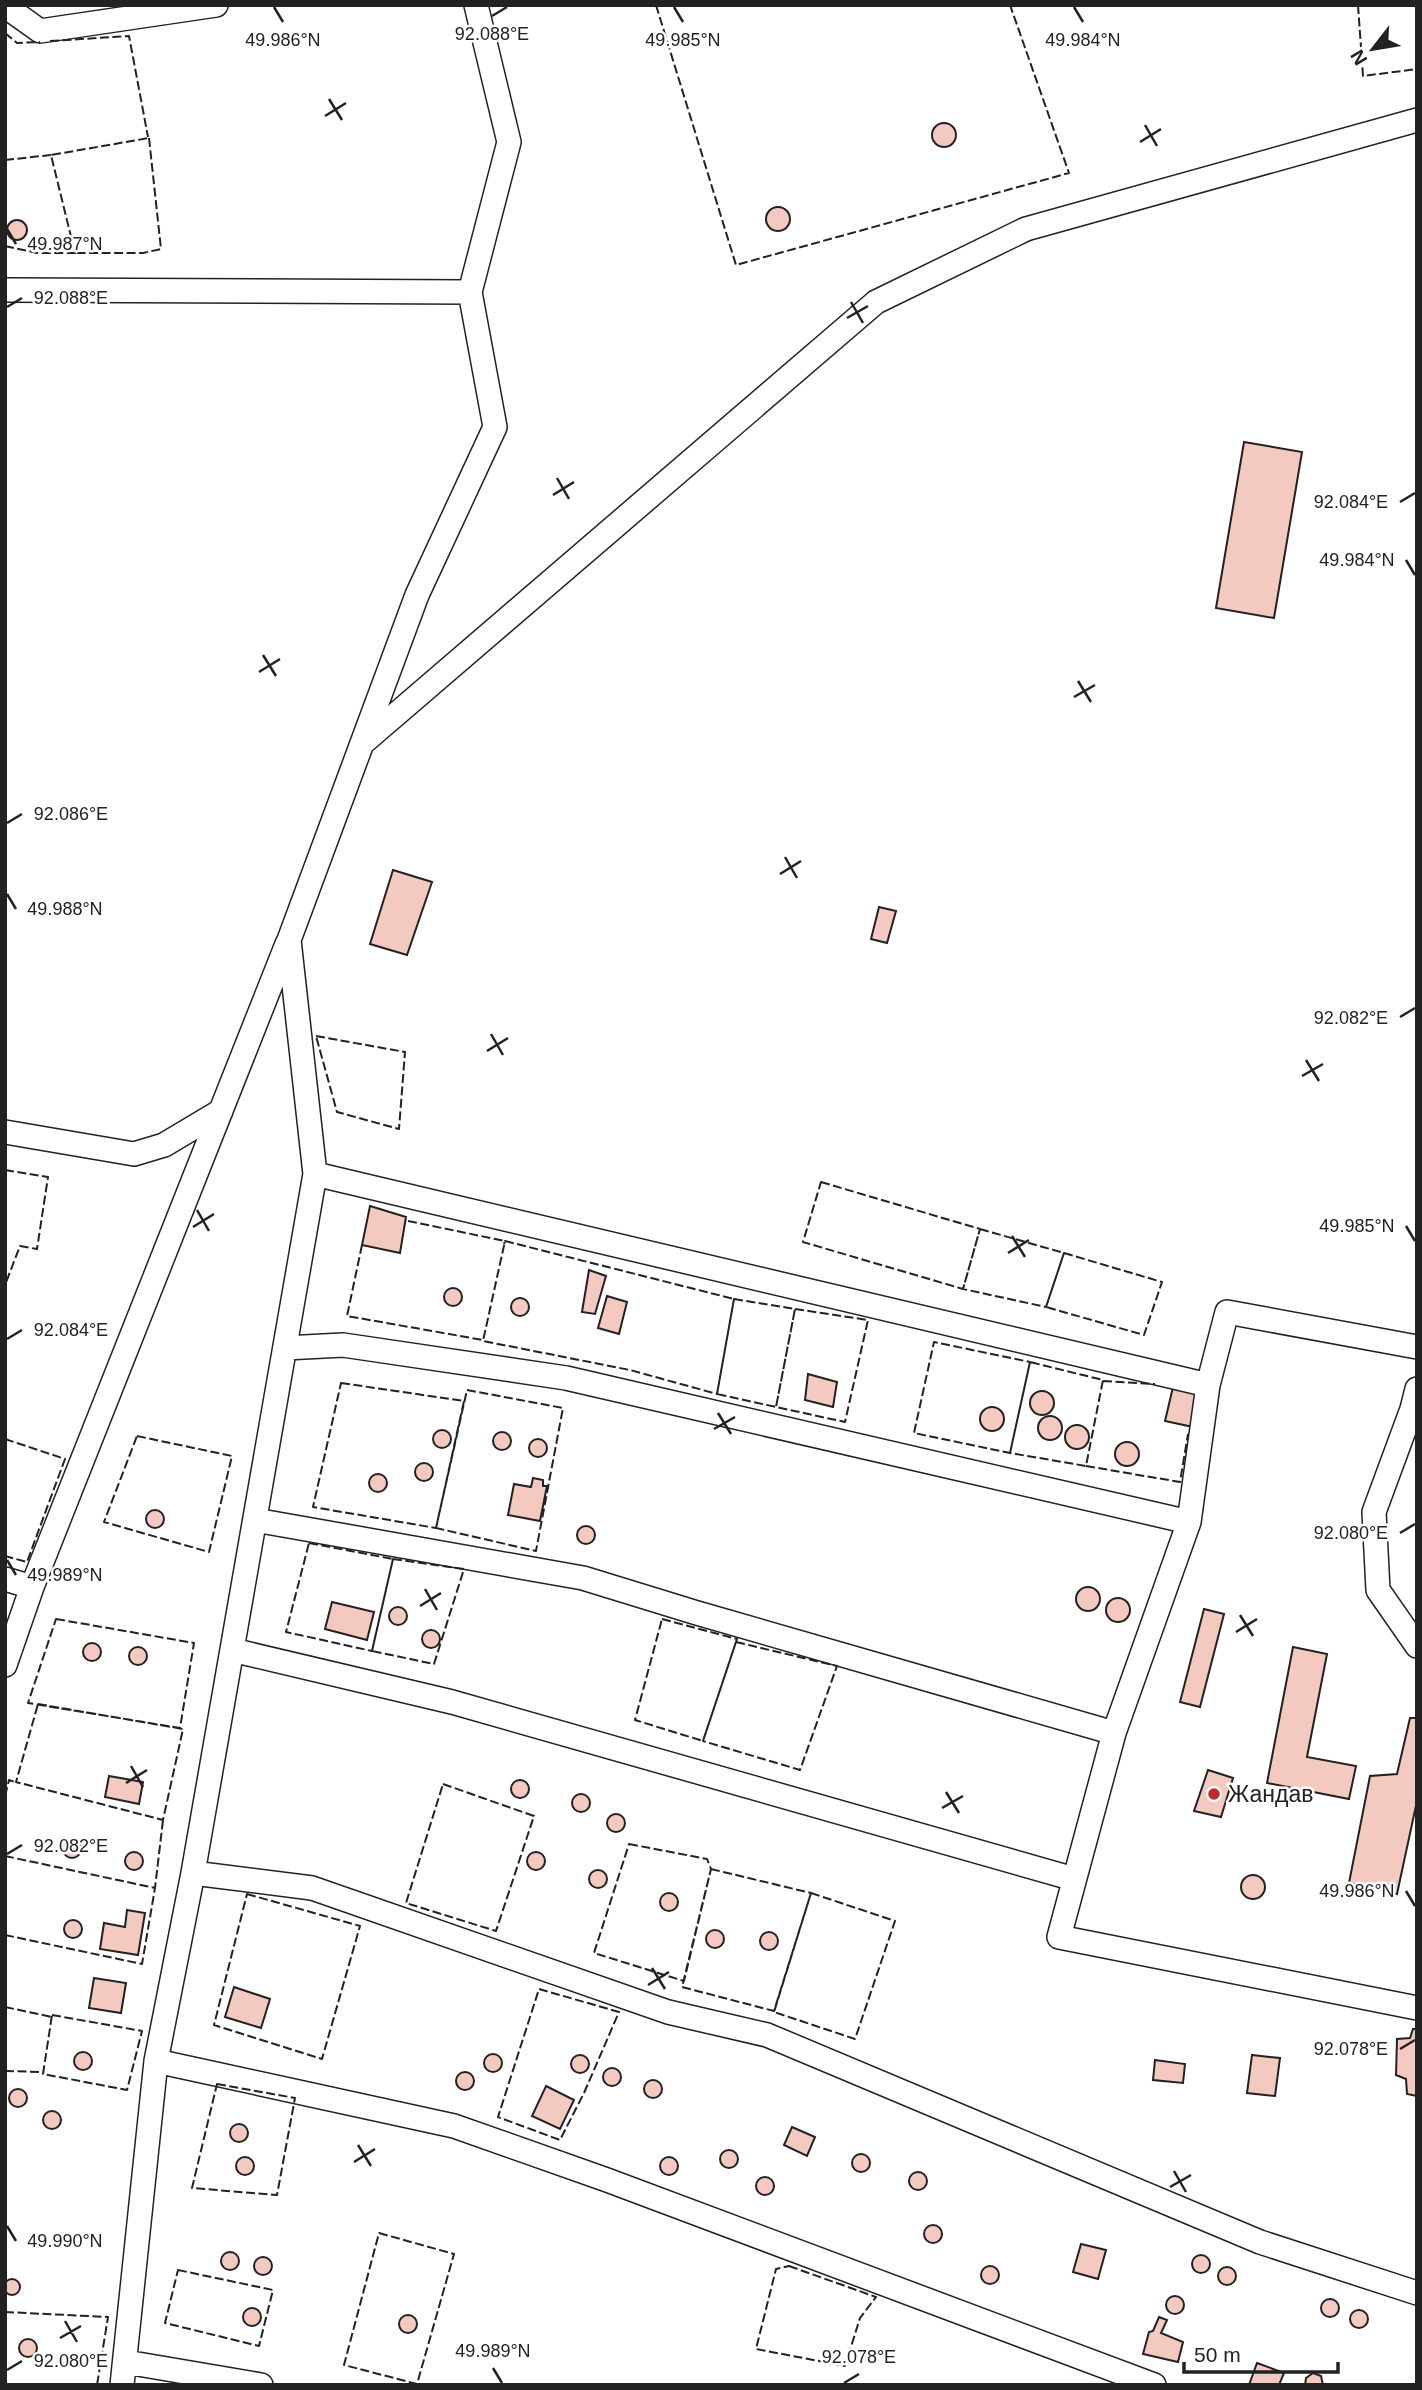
<svg xmlns="http://www.w3.org/2000/svg" width="1422" height="2390" font-family="Helvetica,sans-serif">
  <style>
    .building { fill: #f3c9c0; stroke: #222; stroke-width: 2 }
    .lines { fill: none; stroke-linecap: round; stroke-linejoin: round }
    .minor-casing { stroke: #222; stroke-width: 26 }
    .minor { stroke: #fff; stroke-width: 23 }
    .fence { stroke: #222; stroke-width: 2; stroke-dasharray: 9 3.5; stroke-linecap: butt }
    .ticks { fill: none; stroke: #222; stroke-width: 2.5 }
    .poi-dot { fill: #c62828; stroke: #fff; stroke-width: 2.5 }
    .labels { text-anchor: middle; stroke-width: 5; stroke-linejoin: round; paint-order: stroke }
    .poi-label { font-size: 23px; fill: #222; stroke: #fff; text-anchor: start }
    .ticks-label { font-size: 18px; text-anchor: middle; fill: #222; stroke: #fff; stroke-width: 5; stroke-linejoin: round; paint-order: stroke }
  </style>
  <rect width="100%" height="100%" fill="#fff"/>
  <path class="building" d="M932 135a12 12 0 1 1 24 0a12 12 0 1 1-24 0Z
    M766 219a12 12 0 1 1 24 0a12 12 0 1 1-24 0Z
    M7 230a10 10 0 1 1 20 0a10 10 0 1 1-20 0Z
    M1244 442 1302 452 1274 618 1216 608Z
    M393 870 432 882 407 955 370 944Z
    M879 907 896 911 887 943 871 939Z
    M370 1206 406 1217 400 1253 362 1245Z
    M589 1270 606 1276 595 1314 582 1312Z
    M444 1297a9 9 0 1 1 18 0a9 9 0 1 1-18 0Z
    M607 1296 627 1302 619 1334 598 1328Z
    M511 1307a9 9 0 1 1 18 0a9 9 0 1 1-18 0Z
    M808 1374 837 1382 833 1407 805 1400Z
    M1173 1387 1198 1390 1193 1427 1165 1421Z
    M1030 1403a12 12 0 1 1 24 0a12 12 0 1 1-24 0Z
    M980 1419a12 12 0 1 1 24 0a12 12 0 1 1-24 0Z
    M1038 1428a12 12 0 1 1 24 0a12 12 0 1 1-24 0Z
    M1065 1437a12 12 0 1 1 24 0a12 12 0 1 1-24 0Z
    M433 1439a9 9 0 1 1 18 0a9 9 0 1 1-18 0Z
    M493 1441a9 9 0 1 1 18 0a9 9 0 1 1-18 0Z
    M529 1448a9 9 0 1 1 18 0a9 9 0 1 1-18 0Z
    M1115 1454a12 12 0 1 1 24 0a12 12 0 1 1-24 0Z
    M415 1472a9 9 0 1 1 18 0a9 9 0 1 1-18 0Z
    M369 1483a9 9 0 1 1 18 0a9 9 0 1 1-18 0Z
    M533 1478 543 1480V1486H547L540 1521 508 1515 514 1484 531 1487Z
    M146 1519a9 9 0 1 1 18 0a9 9 0 1 1-18 0Z
    M577 1535a9 9 0 1 1 18 0a9 9 0 1 1-18 0Z
    M1076 1599a12 12 0 1 1 24 0a12 12 0 1 1-24 0Z
    M1106 1610a12 12 0 1 1 24 0a12 12 0 1 1-24 0Z
    M332 1602 374 1612 367 1640 325 1629Z
    M389 1616a9 9 0 1 1 18 0a9 9 0 1 1-18 0Z
    M1204 1609 1224 1614 1200 1707 1180 1702Z
    M422 1639a9 9 0 1 1 18 0a9 9 0 1 1-18 0Z
    M83 1652a9 9 0 1 1 18 0a9 9 0 1 1-18 0Z
    M1293 1647 1327 1654 1307 1757 1356 1766 1349 1799 1267 1783Z
    M129 1656a9 9 0 1 1 18 0a9 9 0 1 1-18 0Z
    M1410 1718H1417V1801L1397 1894 1349 1883 1370 1776 1397 1774Z
    M1208 1770 1233 1778 1221 1817 1194 1811Z
    M109 1776 143 1782 139 1804 105 1797Z
    M511 1789a9 9 0 1 1 18 0a9 9 0 1 1-18 0Z
    M572 1803a9 9 0 1 1 18 0a9 9 0 1 1-18 0Z
    M607 1823a9 9 0 1 1 18 0a9 9 0 1 1-18 0Z
    M63 1849a9 9 0 1 1 18 0a9 9 0 1 1-18 0Z
    M527 1861a9 9 0 1 1 18 0a9 9 0 1 1-18 0Z
    M125 1861a9 9 0 1 1 18 0a9 9 0 1 1-18 0Z
    M589 1879a9 9 0 1 1 18 0a9 9 0 1 1-18 0Z
    M1241 1887a12 12 0 1 1 24 0a12 12 0 1 1-24 0Z
    M660 1902a9 9 0 1 1 18 0a9 9 0 1 1-18 0Z
    M127 1910 145 1913 138 1955 100 1949 104 1923 125 1927Z
    M64 1929a9 9 0 1 1 18 0a9 9 0 1 1-18 0Z
    M706 1939a9 9 0 1 1 18 0a9 9 0 1 1-18 0Z
    M760 1941a9 9 0 1 1 18 0a9 9 0 1 1-18 0Z
    M94 1978 126 1983 121 2013 89 2008Z
    M234 1987 270 1999 261 2028 225 2017Z
    M1413 2029H1417V2096L1407 2094 1406 2079 1396 2075 1397 2039 1410 2038Z
    M74 2061a9 9 0 1 1 18 0a9 9 0 1 1-18 0Z
    M484 2063a9 9 0 1 1 18 0a9 9 0 1 1-18 0Z
    M1252 2055 1280 2058 1275 2096 1247 2093Z
    M571 2064a9 9 0 1 1 18 0a9 9 0 1 1-18 0Z
    M1155 2060 1185 2064 1183 2083 1153 2080Z
    M603 2077a9 9 0 1 1 18 0a9 9 0 1 1-18 0Z
    M456 2081a9 9 0 1 1 18 0a9 9 0 1 1-18 0Z
    M644 2089a9 9 0 1 1 18 0a9 9 0 1 1-18 0Z
    M546 2086 574 2100 560 2129 532 2116Z
    M9 2098a9 9 0 1 1 18 0a9 9 0 1 1-18 0Z
    M43 2120a9 9 0 1 1 18 0a9 9 0 1 1-18 0Z
    M230 2133a9 9 0 1 1 18 0a9 9 0 1 1-18 0Z
    M792 2127 815 2137 807 2156 784 2145Z
    M720 2159a9 9 0 1 1 18 0a9 9 0 1 1-18 0Z
    M852 2163a9 9 0 1 1 18 0a9 9 0 1 1-18 0Z
    M660 2166a9 9 0 1 1 18 0a9 9 0 1 1-18 0Z
    M236 2166a9 9 0 1 1 18 0a9 9 0 1 1-18 0Z
    M909 2181a9 9 0 1 1 18 0a9 9 0 1 1-18 0Z
    M756 2186a9 9 0 1 1 18 0a9 9 0 1 1-18 0Z
    M924 2234a9 9 0 1 1 18 0a9 9 0 1 1-18 0Z
    M1081 2244 1106 2250 1098 2279 1073 2272Z
    M221 2261a9 9 0 1 1 18 0a9 9 0 1 1-18 0Z
    M1192 2264a9 9 0 1 1 18 0a9 9 0 1 1-18 0Z
    M254 2266a9 9 0 1 1 18 0a9 9 0 1 1-18 0Z
    M981 2275a9 9 0 1 1 18 0a9 9 0 1 1-18 0Z
    M1218 2276a9 9 0 1 1 18 0a9 9 0 1 1-18 0Z
    M4 2287a8 8 0 1 1 16 0a8 8 0 1 1-16 0Z
    M1166 2305a9 9 0 1 1 18 0a9 9 0 1 1-18 0Z
    M1321 2308a9 9 0 1 1 18 0a9 9 0 1 1-18 0Z
    M243 2317a9 9 0 1 1 18 0a9 9 0 1 1-18 0Z
    M1350 2319a9 9 0 1 1 18 0a9 9 0 1 1-18 0Z
    M399 2324a9 9 0 1 1 18 0a9 9 0 1 1-18 0Z
    M1159 2317 1167 2320 1161 2333 1183 2342 1178 2362 1143 2354 1149 2332 1153 2331Z
    M19 2348a9 9 0 1 1 18 0a9 9 0 1 1-18 0Z
    M1257 2363 1284 2373 1279 2385H1249Z
    M1313 2373 1321 2376 1323 2385H1305L1306 2378Z"/>
  <g class="lines">
    <defs>
      <path id="minor" d="M5 6 40 31 216 5
        M5 290 470 292
        M365 741 876 302 1026 229 1417 120
        M5 1132 134 1154 164 1145 221 1111
        M315 1174 1208 1385
        M1417 1347 1227 1312 1208 1385 1189 1522 1114 1733 1059 1937 1417 2008
        M285 1348 343 1345 566 1378 1189 1522
        M1417 1389 1412 1409 1374 1512 1378 1590 1417 1646
        M255 1520 583 1578 697 1613 1114 1733
        M5 1579 32 1587
        M232 1650 452 1702 1074 1879
        M5 1665 32 1587 287 944
        M193 1873 312 1888 668 2012 767 2035 1260 2242 1417 2293
        M156 2061 454 2126 607 2180 1154 2385
        M126 2362 261 2385
        M122 2385 156 2061 193 1873 315 1174 289 940 417 595 495 427 470 292 509 142 476 5"/>
    </defs>
    <use href="#minor" class="minor-casing"/>
    <use href="#minor" class="minor"/>
    <path class="fence" d="M656 5 736 265 1069 173 1010 5
      M1358 5 1363 76 1417 69
      M5 33 17 43 40 42
      M50 41 129 36 148 137
      M149 138 161 249 143 253H75L51 155Z
      M5 160 51 155 52 158
      M5 246 37 253H75L74 250
      M316 1036 405 1052 399 1129 337 1112Z
      M5 1170 48 1177 37 1249 20 1246 5 1285
      M821 1182 980 1229 963 1289 803 1242Z
      M408 1221 505 1241 504 1244
      M980 1229 1064 1253 1046 1307 963 1289Z
      M505 1241 734 1299 717 1394 630 1370 483 1341Z
      M362 1245 347 1316 483 1340
      M1064 1253 1162 1282 1144 1335 1046 1307Z
      M734 1299 795 1309 776 1407 717 1394Z
      M795 1309 868 1320 845 1422 776 1407Z
      M1103 1381 1155 1384
      M341 1383 464 1401 436 1528 313 1507Z
      M467 1390 563 1408 536 1551 436 1528Z
      M137 1436 232 1456 209 1552 104 1522Z
      M5 1439 65 1459 27 1562 5 1556
      M1010 1453 1030 1362 934 1342 914 1433 1010 1453 1086 1466 1103 1380 1030 1362 1010 1453
      M1086 1466 1180 1482 1188 1434
      M309 1543 393 1559 372 1651 286 1632Z
      M393 1559 464 1569 434 1664 372 1651Z
      M56 1619 194 1643 180 1728 28 1703Z
      M662 1619 737 1639 703 1741 635 1720Z
      M736 1642 837 1666 800 1770 703 1741Z
      M38 1704 183 1729 163 1820 16 1782Z
      M443 1784 534 1816 496 1931 406 1903Z
      M5 1796 9 1780 18 1783
      M629 1844 707 1859 711 1869 684 1981 594 1953Z
      M5 1856 155 1888 163 1820 161 1819
      M711 1869 811 1893 774 2011 682 1987Z
      M811 1893 895 1921 855 2039 774 2012Z
      M247 1894 360 1926 322 2059 214 2025Z
      M5 1935 142 1964 155 1888
      M539 1989 619 2012 584 2093 560 2140 498 2117Z
      M5 2007 52 2017
      M52 2015 142 2031 127 2090 43 2074Z
      M5 2071 43 2072
      M217 2084 295 2098 277 2195 192 2188Z
      M379 2233 454 2254 417 2384 344 2365Z
      M789 2266 876 2297 860 2318 845 2366 756 2349 776 2269Z
      M178 2270 273 2290 259 2346 165 2323Z
      M5 2312 108 2317 97 2385"/>
  </g>
  <path class="ticks" d="M274 7 283 22M674 7 683 22M1074 7 1083 22M492 16 507 7M329 99 342 120M325 116 346 103M1145 125 1157 146M1140 142 1161 129M7 229 16 244M851 302 863 323M7 307 22 298M847 318 868 306M557 478 569 499M553 495 574 482M1400 502 1415 493M1406 560 1415 575M263 655 276 676M259 672 280 659M1078 681 1091 702M1074 697 1095 685M7 823 22 814M785 857 797 878M780 874 801 861M7 894 16 909M1400 1017 1415 1008M491 1034 503 1055M487 1051 508 1038M1306 1060 1319 1081M1302 1076 1323 1064M197 1210 209 1231M1406 1226 1415 1241M193 1227 214 1214M1012 1236 1025 1257M1008 1253 1029 1240M7 1339 22 1330M718 1413 731 1434M714 1429 735 1417M1400 1533 1415 1524M7 1560 16 1575M425 1589 437 1610M420 1606 441 1593M1240 1615 1253 1636M1236 1632 1257 1619M131 1766 143 1787M126 1783 147 1770M946 1792 959 1813M942 1808 963 1796M7 1854 22 1845M1406 1891 1415 1906M652 1968 665 1989M648 1985 669 1972M1400 2049 1415 2040M358 2145 371 2166M354 2162 375 2149M1174 2171 1186 2192M1170 2187 1191 2175M7 2226 16 2241M65 2321 77 2342M60 2338 81 2326M493 2368 502 2383M7 2370 22 2361M844 2383 859 2374"/>
  <circle class="poi-dot" cx="1214" cy="1794" r="7"/>
  <g class="labels">
    <g class="poi-label">
      <text x="1228" y="1802">Жандав</text>
    </g>
  </g>
  <g class="ticks-label">
    <text x="492" y="40">92.088°E</text>
    <text x="283" y="46">49.986°N</text>
    <text x="683" y="46">49.985°N</text>
    <text x="1083" y="46">49.984°N</text>
    <text x="65" y="250">49.987°N</text>
    <text x="71" y="304">92.088°E</text>
    <text x="1351" y="508">92.084°E</text>
    <text x="1357" y="566">49.984°N</text>
    <text x="71" y="820">92.086°E</text>
    <text x="65" y="915">49.988°N</text>
    <text x="1351" y="1024">92.082°E</text>
    <text x="1357" y="1232">49.985°N</text>
    <text x="71" y="1336">92.084°E</text>
    <text x="1351" y="1539">92.080°E</text>
    <text x="65" y="1581">49.989°N</text>
    <text x="71" y="1852">92.082°E</text>
    <text x="1357" y="1897">49.986°N</text>
    <text x="1351" y="2055">92.078°E</text>
    <text x="65" y="2247">49.990°N</text>
    <text x="493" y="2357">49.989°N</text>
    <text x="859" y="2363">92.078°E</text>
    <text x="71" y="2367">92.080°E</text>
  </g>
  <rect width="1422" height="2390" fill="none" stroke="#222222" stroke-width="14"/>
  <g transform="translate(1373 49) rotate(239)" stroke="#ffffff" stroke-width="5" paint-order="stroke">
  <path d="M0-5L12 26L0 18L-12 26Z" fill="#222222"/>
  <text y="-10" font-size="19" font-weight="bold" text-anchor="middle" fill="#222222">N</text>
  </g>
  <path d="M1184 2362v10h154v-10" fill="none" stroke="#222222" stroke-width="3.5"/>
  <text x="1194" y="2362" font-size="21" fill="#222222" stroke="#ffffff" stroke-width="5" paint-order="stroke">50 m</text>
</svg>
